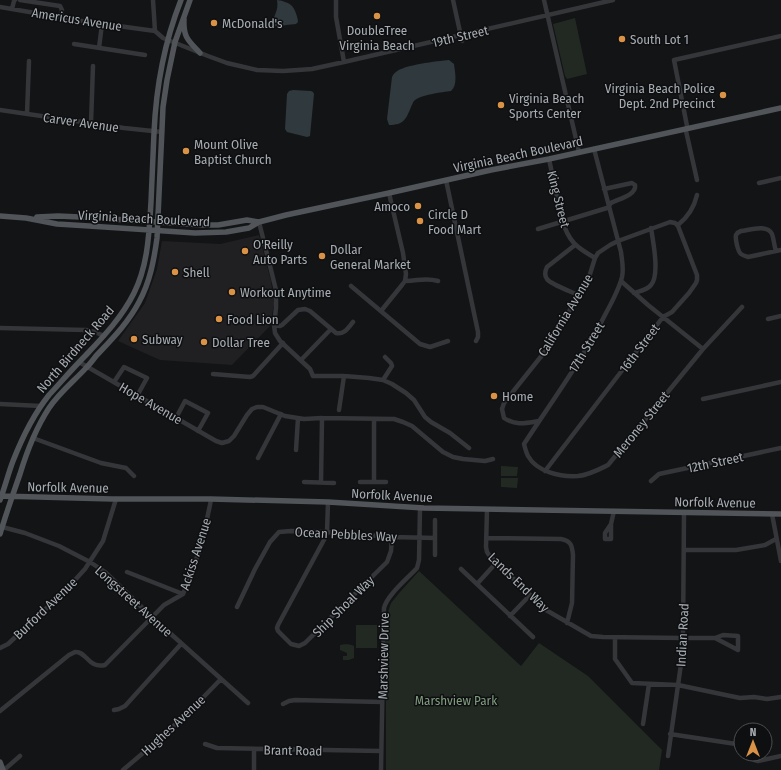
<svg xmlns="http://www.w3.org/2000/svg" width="781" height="770" font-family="'Fira Sans Condensed',sans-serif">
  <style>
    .built { fill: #202022 }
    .green { fill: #222922 }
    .water { fill: #30393e }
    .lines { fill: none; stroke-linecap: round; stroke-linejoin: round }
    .minor { stroke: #353639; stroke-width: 4.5 }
    .major { stroke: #515458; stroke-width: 5.5 }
    .poi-dot { fill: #da9346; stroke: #0e0f10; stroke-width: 1.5 }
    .labels { text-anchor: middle; stroke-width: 3; stroke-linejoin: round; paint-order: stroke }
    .street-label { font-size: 13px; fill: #a7acb3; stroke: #0e0f10 }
    .poi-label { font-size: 13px; fill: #a7acb3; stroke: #0e0f10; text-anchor: start }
    .park-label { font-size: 13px; fill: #829c80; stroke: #0e0f10 }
  </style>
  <rect width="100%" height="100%" fill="#131415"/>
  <path class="built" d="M259 235 271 281 274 304 270 326 232 365 160 360 118 341 145 303 157 269 162 241 220 244Z"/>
  <path class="green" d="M575 18 587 74 567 79 565 76 553 24Z
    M501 466 518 467 517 476H501Z
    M501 478H518L517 488 501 487Z
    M419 571 521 666 539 643 588 676 662 750 659 770H386V618L391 603 400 592Z
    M356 625H377V648H356Z
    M340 645C344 644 351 644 354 646V658L349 660H343V656H347V653L340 650Z"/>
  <path class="water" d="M277 0C280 0 290 3 292 6 295 9 298 18 298 22L296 24 286 25 278 27 275 26 273 25C273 14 279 12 277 0Z
    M449 60 454 64C455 72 458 85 451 91 443 92 419 95 414 101 413 102 412 105 411 107 406 119 404 125 389 125L387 119 392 77C393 75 394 73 396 72 403 65 438 61 449 60Z
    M293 90 311 91 313 92 314 94 310 136 307 137 287 132 285 129 287 94 289 91Z"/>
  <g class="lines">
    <path class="minor" d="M20 0 60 6 62 10 61 18
      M153 0 155 31 163 38 208 56 227 63 257 70 283 71 298 70 312 69 344 62 613 0
      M336 0V17L344 62
      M453 0 462 41
      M544 0 579 152
      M0 7 82 21 155 31
      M12 9 14 1 15 0
      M74 44 145 55
      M99 48 102 24
      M0 110 124 128 162 132
      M27 114 29 61
      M91 123 93 66
      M594 149 621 252C622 261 624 268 622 277 619 289 612 302 606 313 583 359 552 401 524 444 525 448 526 452 528 456 537 472 560 477 578 476 589 475 598 470 608 465L703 349 742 307
      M549 159 562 220C569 242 576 247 595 258
      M446 180 478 332V337L476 341
      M697 180 686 131 687 126 674 60 781 36
      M759 183 781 178
      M259 222 276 290V308L274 325 275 333 280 341 310 369 313 376H344L369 378 383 380 392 384 406 393 414 400 425 417 431 422 450 433 469 448
      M678 225C688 217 694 208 697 195
      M538 229 607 208C608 208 610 204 611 203 618 199 637 195 635 185L632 183 604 189
      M575 245 547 267C545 271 544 275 547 279 550 284 572 292 578 295
      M776 251C774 246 774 239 772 234 767 224 750 230 741 231 738 232 737 233 736 235 735 239 738 252 741 254 744 256 745 256 748 257L781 250
      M405 281C418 281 425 277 438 281
      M621 281 648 305 703 349
      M351 286 420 344 430 347 448 341
      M634 293C640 291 647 290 651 285 660 275 653 241 651 228
      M381 311 402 285 405 281 406 274 403 253 389 193
      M768 319 781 316
      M274 325 280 326 282 325 298 310 305 309 310 311 336 333C344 335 348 328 353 322
      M0 328 86 330 95 332 104 336
      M301 360 331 329
      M79 362 216 441 222 443 229 441 234 436 247 415 252 409 257 407H263L285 416 304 419 322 418 394 419 403 422 412 426 443 452 453 457 463 459 485 461 493 459
      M213 374 250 377 253 376 283 343
      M383 380 392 366 391 363 385 357
      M114 382 124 367 147 378 137 396
      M703 399 781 382
      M0 404 41 406
      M339 410 344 376
      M176 418 185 401 208 413 198 431
      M539 421C526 423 516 426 504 418L502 409 504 403 547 349 556 335 590 274 595 258 598 253 610 245 618 241 670 222 675 223 678 226 697 275V280L696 283 689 293 672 312 663 317 545 471
      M33 438 101 463 126 468 134 476
      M296 450 298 418
      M258 458 281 414
      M651 481 659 474 781 448
      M304 482 334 483
      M321 482 322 418
      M360 482H386
      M374 482V419
      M328 502 327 532 325 538 278 625 277 628 278 631 291 644 299 646 305 643 387 562 391 551 392 537
      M487 509 486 547 487 552 489 555 546 610 591 636 603 637 683 638H715L738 650V636L723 635 715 638
      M772 514 781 561
      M611 524V539H605V533L611 524 614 511
      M2 527 25 533 59 546 90 562 105 572 152 617 248 703
      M487 538 561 539C571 541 572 545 573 555L572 603 567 623
      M684 550H736L765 545 776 539
      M435 555V520
      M461 569 533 637
      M127 572 183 594
      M477 584 496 563
      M237 607 255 569 270 542 279 532 291 531 327 532 392 537 435 538
      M510 616 530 595
      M615 638V659L632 683 678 685 740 698 754 697 767 699 781 697
      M0 648 8 644 64 592 85 569 103 541 116 499
      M283 704 289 701 295 700 382 702
      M114 710 119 709 125 706 181 644
      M0 711 69 655C71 654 73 653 75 652 87 651 88 669 105 665L164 605 183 594 190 578 202 542 210 505 211 499
      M643 724 649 684
      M670 734 736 744 741 747
      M205 744 217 748 381 751
      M747 754C751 758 753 760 758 761L781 756
      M668 756 681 664 683 638 684 512
      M4 770 20 756
      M123 770 156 742 189 712 221 679
      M254 770V749
      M381 770 384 608C387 595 408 578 417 568L419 560 420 508"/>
    <path class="major" d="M184 19C183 38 189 41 200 53
      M0 216 26 218 57 224 89 226 195 233 226 232 249 228 259 222 286 215 389 193 491 170 549 159 781 108
      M37 217 58 216 80 217 203 225H218L247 220 259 222
      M1 496 112 499H211L328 502 424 508 781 514
      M0 500C5 487 8 474 13 461 22 438 33 415 49 395 61 382 73 368 86 355 104 336 122 317 134 293 148 265 149 234 151 202 152 179 153 156 154 133 156 87 164 43 181 0
      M0 534C6 514 13 494 20 474 27 451 36 428 49 408 59 393 74 381 86 368 90 364 93 360 96 356 112 339 128 323 139 302 150 282 154 260 157 238L163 107 167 80 175 42 190 0
      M0 762 3 770"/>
  </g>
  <g class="poi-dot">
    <circle cx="377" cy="16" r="4"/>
    <circle cx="214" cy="23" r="4"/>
    <circle cx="622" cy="39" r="4"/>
    <circle cx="723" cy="95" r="4"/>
    <circle cx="501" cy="105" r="4"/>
    <circle cx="186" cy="151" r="4"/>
    <circle cx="418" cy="206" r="4"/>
    <circle cx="420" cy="221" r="4"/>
    <circle cx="245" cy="251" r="4"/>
    <circle cx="322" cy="256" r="4"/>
    <circle cx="175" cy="272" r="4"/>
    <circle cx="232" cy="292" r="4"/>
    <circle cx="219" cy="319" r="4"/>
    <circle cx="134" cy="339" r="4"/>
    <circle cx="204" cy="342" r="4"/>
    <circle cx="494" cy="396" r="4"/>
  </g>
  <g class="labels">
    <g class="street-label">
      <text transform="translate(77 19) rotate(9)" y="5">Americus Avenue</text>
      <text transform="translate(460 36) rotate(-13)" y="5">19th Street</text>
      <text transform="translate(81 122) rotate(8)" y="5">Carver Avenue</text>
      <text transform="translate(518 154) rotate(-12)" y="5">Virginia Beach Boulevard</text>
      <text transform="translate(559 199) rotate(76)" y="5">King Street</text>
      <text transform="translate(144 218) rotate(3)" y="5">Virginia Beach Boulevard</text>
      <text transform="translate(565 315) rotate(-59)" y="5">California Avenue</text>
      <text transform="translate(586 347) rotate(-59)" y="5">17th Street</text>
      <text transform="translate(639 348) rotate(-53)" y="5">16th Street</text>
      <text transform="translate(75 349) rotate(-49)" y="5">North Birdneck Road</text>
      <text transform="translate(151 403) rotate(30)" y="5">Hope Avenue</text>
      <text transform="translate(641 424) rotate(-51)" y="5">Meroney Street</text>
      <text transform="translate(715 462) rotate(-12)" y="5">12th Street</text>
      <text transform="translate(68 487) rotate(1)" y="5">Norfolk Avenue</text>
      <text transform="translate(392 495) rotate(3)" y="5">Norfolk Avenue</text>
      <text transform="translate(715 502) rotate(1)" y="5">Norfolk Avenue</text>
      <text transform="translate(346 534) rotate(3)" y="5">Ocean Pebbles Way</text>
      <text transform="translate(195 554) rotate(-72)" y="5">Ackiss Avenue</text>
      <text transform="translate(519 582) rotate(44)" y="5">Lands End Way</text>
      <text transform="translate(134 601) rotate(42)" y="5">Longstreet Avenue</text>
      <text transform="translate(343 606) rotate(-45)" y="5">Ship Shoal Way</text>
      <text transform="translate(45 608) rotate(-44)" y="5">Burford Avenue</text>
      <text transform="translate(682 635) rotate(-87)" y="5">Indian Road</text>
      <text transform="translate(383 656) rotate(-89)" y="5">Marshview Drive</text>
      <text transform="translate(173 725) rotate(-43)" y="5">Hughes Avenue</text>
      <text transform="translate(293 750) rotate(1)" y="5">Brant Road</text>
    </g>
    <g class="poi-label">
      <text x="222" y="28">McDonald's</text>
      <text x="377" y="35" text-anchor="middle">DoubleTree<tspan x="377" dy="15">Virginia Beach</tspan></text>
      <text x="630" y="44">South Lot 1</text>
      <text x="715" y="93" text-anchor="end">Virginia Beach Police<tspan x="715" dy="15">Dept. 2nd Precinct</tspan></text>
      <text x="509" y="103">Virginia Beach<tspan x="509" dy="15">Sports Center</tspan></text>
      <text x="194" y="149">Mount Olive<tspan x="194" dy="15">Baptist Church</tspan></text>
      <text x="410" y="211" text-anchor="end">Amoco</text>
      <text x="428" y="219">Circle D<tspan x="428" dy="15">Food Mart</tspan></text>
      <text x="253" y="249">O'Reilly<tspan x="253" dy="15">Auto Parts</tspan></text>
      <text x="330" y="254">Dollar<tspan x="330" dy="15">General Market</tspan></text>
      <text x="183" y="277">Shell</text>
      <text x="240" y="297">Workout Anytime</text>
      <text x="227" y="324">Food Lion</text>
      <text x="142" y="344">Subway</text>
      <text x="212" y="347">Dollar Tree</text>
      <text x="502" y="401">Home</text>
    </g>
    <g class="park-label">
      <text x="456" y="705">Marshview Park</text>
    </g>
  </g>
  <g transform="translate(753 742)"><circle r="19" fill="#0e0f10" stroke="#4b4e51"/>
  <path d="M0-3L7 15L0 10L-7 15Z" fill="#da9346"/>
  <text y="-6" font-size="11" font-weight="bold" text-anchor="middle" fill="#a7acb3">N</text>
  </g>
</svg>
